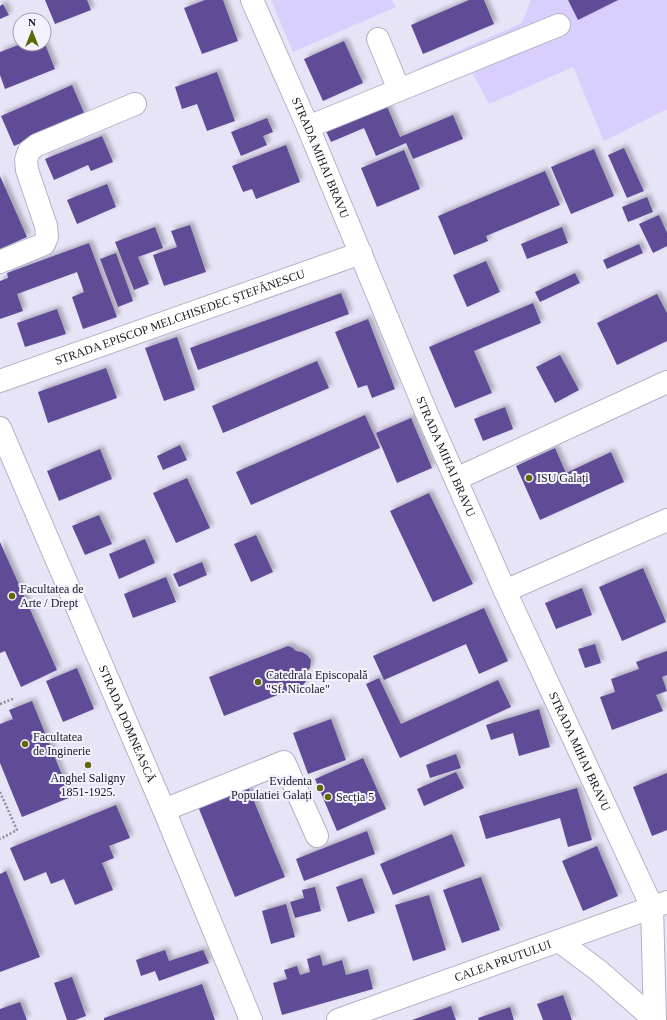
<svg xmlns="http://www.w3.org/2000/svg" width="667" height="1020" font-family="'Times New Roman',serif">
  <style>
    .green { fill: #d9cffe }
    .building { fill: #614c96; filter: url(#shadow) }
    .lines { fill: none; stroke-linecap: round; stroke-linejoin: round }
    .minor-casing { stroke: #b5b1c4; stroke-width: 24 }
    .major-casing { stroke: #b5b1c4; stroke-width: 24 }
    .path { stroke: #908d9c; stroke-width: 2.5; stroke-dasharray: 2 2; stroke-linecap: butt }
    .minor { stroke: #fff; stroke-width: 22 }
    .major { stroke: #fff; stroke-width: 22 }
    .poi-dot { fill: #606809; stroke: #f5f2ff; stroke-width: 1.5 }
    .labels { text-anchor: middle; stroke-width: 4; stroke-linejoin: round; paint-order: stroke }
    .street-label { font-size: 12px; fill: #19181f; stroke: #f5f2ff }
    .poi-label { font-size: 12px; fill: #19181f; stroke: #f5f2ff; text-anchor: start }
  </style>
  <defs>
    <filter id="shadow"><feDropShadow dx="3.5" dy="-3.5" stdDeviation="2" flood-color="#0004"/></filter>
  </defs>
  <rect width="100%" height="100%" fill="#e8e4f8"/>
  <path class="green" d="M271 0H392L396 7 293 52Z
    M531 0H667V110L663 111 604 141 573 67 489 104 471 70 428 87 419 68 522 23Z"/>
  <path class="building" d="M45 0H87L91 10 55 24Z
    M205 0H223L238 41 202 54 184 8Z
    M469 0H484L494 24 423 54 411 25Z
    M568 0H618L578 20Z
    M3 4 9 15 0 19V6Z
    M344 41 363 83 323 101 304 59Z
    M21 44H45L55 69 5 89 0 75V52Z
    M217 72 235 121 207 131 197 104 182 109 175 87Z
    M72 85 85 115 14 146 1 116Z
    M386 104 400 137 453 115 463 139 413 159 406 143 376 156 364 128 331 142 325 129Z
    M267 118 273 132 263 136 267 145 241 156 231 132Z
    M102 136 113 162 91 171 88 165 54 180 45 159Z
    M286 145 300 182 256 199 252 189 243 192 232 166Z
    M624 148 644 191 627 198 608 155Z
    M594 149 614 196 571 214 551 167Z
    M404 150 420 189 377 207 361 168Z
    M545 171 560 205 486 236 488 241 454 255 438 216Z
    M0 176 27 237 0 249Z
    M107 184 116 207 77 224 67 200Z
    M647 197 653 212 628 222 622 207Z
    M659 215 667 233V246L653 253 639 224Z
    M190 225 206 272 164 286 153 255 177 247 171 231Z
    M155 227 163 248 138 257 149 284 134 290 115 242Z
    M562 227 568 243 527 259 521 244Z
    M89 243 117 317 83 329 72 297 84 292 77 272 17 294 23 311 0 319V281L8 278 7 273Z
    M639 244 643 253 607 269 603 260Z
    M116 253 133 301 118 307 100 259Z
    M486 261 500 292 467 307 453 275Z
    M575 273 580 283 540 302 535 292Z
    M341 293 349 314 198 370 190 348Z
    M657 294 667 313V341L617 365 597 323Z
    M533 303 541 323 474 351 492 393 455 408 429 347Z
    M57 309 66 334 25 347 17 323Z
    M368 319 395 389 372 398 367 385 358 388 335 332Z
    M177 337 195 390 164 401 145 348Z
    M560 355 579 390 555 403 536 367Z
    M317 361 329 388 223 433 212 406Z
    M106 368 117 398 48 423 38 392Z
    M505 407 513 429 483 441 474 419Z
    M365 415 380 448 251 505 236 472Z
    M411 418 432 468 397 483 376 433Z
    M180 445 187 460 163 470 157 456Z
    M555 448 566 473 611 452 624 482 540 520 516 466Z
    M100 449 112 479 59 501 47 471Z
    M187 478 210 528 176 543 153 493Z
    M429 493 473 584 433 602 390 511Z
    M99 515 112 544 85 555 72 526Z
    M256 535 273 572 251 582 234 544Z
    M145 539 155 563 119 579 109 554Z
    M0 542 57 670 21 687 5 651 0 653Z
    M202 562 207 575 179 587 173 574Z
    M643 568 666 622 622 641 599 587Z
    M166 577 176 602 133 618 124 594Z
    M582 588 592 615 556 629 545 603Z
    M484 608 508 661 479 674 466 644 384 680 373 656Z
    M595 644 601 663 585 668 578 649Z
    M288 646 293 648 296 651 302 652 307 655 311 660 310 668 305 673 307 680 303 685 224 716 209 677Z
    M667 651V675L662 677 667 691 656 695 663 711 612 730 600 697 615 692 611 679 639 669 636 662Z
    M77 668 94 709 63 722 46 681Z
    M379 678 401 724 498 680 511 707 400 758 366 684Z
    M32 701 71 797 22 817 0 763V724L13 719 9 710Z
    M539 709 550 747 519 756 513 733 491 740 486 725Z
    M331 719 346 760 308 774 293 733Z
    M456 754 461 768 430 778 426 765Z
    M363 758 386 809 337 831 315 779Z
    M456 772 464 788 424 806 417 789Z
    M667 773V830L652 836 633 787Z
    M247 784 285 877 235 897 197 804Z
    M577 788 592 840 568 847 560 818 486 839 479 816Z
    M116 805 130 838 109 846 114 858 102 863 113 890 75 905 64 879 51 884 46 872 24 881 10 848Z
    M367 831 375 854 304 881 296 859Z
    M452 834 465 866 393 895 380 864Z
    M597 846 618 896 583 911 562 861Z
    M6 871 40 957 0 972V874Z
    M481 877 500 930 462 943 443 890Z
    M362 878 375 913 348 922 336 887Z
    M315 887 321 911 295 918 290 902 304 898 302 890Z
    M429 895 446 950 413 961 395 905Z
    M286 904 295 937 271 944 262 911Z
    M165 950 169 961 203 950 209 963 159 981 155 971 141 976 136 960Z
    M320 955 323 966 342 960 346 975 368 969 373 989 282 1015 273 983 287 979 284 970 297 966 300 975 310 972 307 959Z
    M72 977 86 1016 75 1020H67L54 983Z
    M202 984 215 1020H104V1018Z
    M563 995 572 1020H543L537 1004Z
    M20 1002 27 1020H0V1009Z
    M451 1006 456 1020H412Z
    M510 1007 514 1020H479L478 1018Z"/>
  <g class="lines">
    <defs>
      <g id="minor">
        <path id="s1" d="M252 0 308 127 427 414 505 591 652 907 655 1020"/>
        <path d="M399 90 559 25"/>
        <path d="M308 127 399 90 378 39"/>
        <path d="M0 262 44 244 47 237 46 226 27 170 26 160 29 151 37 145 135 104"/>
        <path id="s2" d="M0 381 361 253"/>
        <path d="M456 479 667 382"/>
        <path d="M505 591 667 520"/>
        <path d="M164 810 284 762 317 836"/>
        <path d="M559 941 599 971 648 1014 654 1020"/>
      </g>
      <g id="major">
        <path id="s3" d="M0 428 164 810 251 1020"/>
        <path id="s4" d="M338 1020 667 902"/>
      </g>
    </defs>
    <use href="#minor" class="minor-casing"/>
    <use href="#major" class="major-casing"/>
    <path class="path" d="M0 704 15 698
      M0 792 17 830 0 839"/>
    <use href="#minor" class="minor"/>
    <use href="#major" class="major"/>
  </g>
  <g class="poi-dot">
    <circle cx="529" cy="478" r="4"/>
    <circle cx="12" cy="596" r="4"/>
    <circle cx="258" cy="682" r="4"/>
    <circle cx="25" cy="744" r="4"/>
    <circle cx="88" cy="765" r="4"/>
    <circle cx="320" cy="788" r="4"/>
    <circle cx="328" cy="797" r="4"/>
  </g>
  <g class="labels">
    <g class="street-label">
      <text dy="4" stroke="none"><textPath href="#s1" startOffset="172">STRADA MIHAI BRAVU</textPath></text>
      <text dy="4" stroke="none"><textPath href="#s2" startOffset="191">STRADA EPISCOP MELCHISEDEC ȘTEFĂNESCU</textPath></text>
      <text dy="4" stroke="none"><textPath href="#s1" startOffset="496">STRADA MIHAI BRAVU</textPath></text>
      <text dy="4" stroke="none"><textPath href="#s3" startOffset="322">STRADA DOMNEASCĂ</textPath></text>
      <text dy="4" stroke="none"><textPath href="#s1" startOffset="820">STRADA MIHAI BRAVU</textPath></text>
      <text dy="4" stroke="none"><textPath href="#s4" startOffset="175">CALEA PRUTULUI</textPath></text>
    </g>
    <g class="poi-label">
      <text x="537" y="482">ISU Galați</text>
      <text x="20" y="593">Facultatea de<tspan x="20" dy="14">Arte / Drept</tspan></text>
      <text x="266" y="679">Catedrala Episcopală<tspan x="266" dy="14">"Sf. Nicolae"</tspan></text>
      <text x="33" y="741">Facultatea<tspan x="33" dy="14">de Inginerie</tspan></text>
      <text x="88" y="782" text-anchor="middle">Anghel Saligny<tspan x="88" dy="14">1851-1925.</tspan></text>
      <text x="312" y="785" text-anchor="end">Evidenta<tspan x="312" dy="14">Populatiei Galați</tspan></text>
      <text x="336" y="801">Secția 5</text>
    </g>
  </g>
  <g transform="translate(32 32)"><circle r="19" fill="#f5f2ff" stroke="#9d9ba5"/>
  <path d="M0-3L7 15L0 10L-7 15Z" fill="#606809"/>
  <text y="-6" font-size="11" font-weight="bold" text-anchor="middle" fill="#19181f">N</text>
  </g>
</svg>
